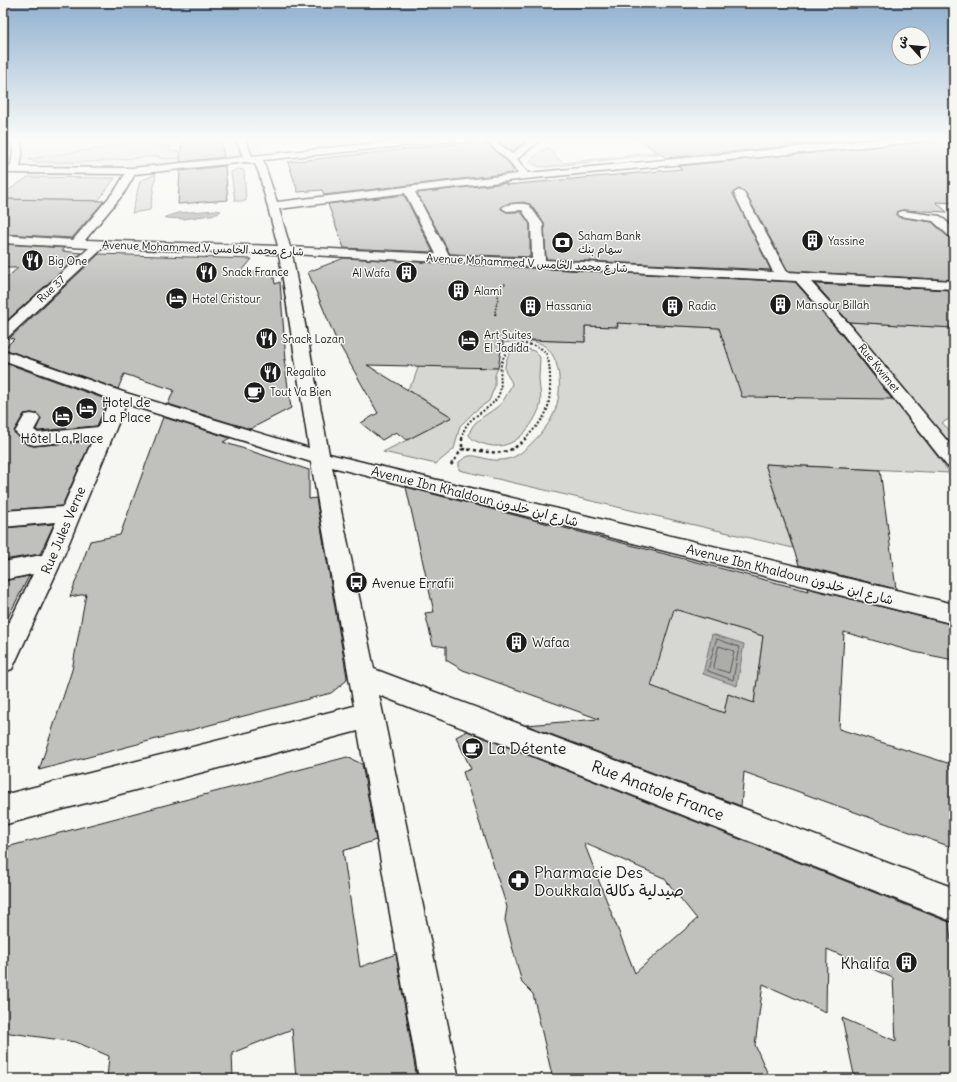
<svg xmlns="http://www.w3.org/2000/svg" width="957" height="1082" font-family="Delius,'Playpen Sans Arabic',sans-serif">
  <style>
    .built { fill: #e6e6e2 }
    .green { fill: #d6d6d2; stroke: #797977 }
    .water { fill: #acaca9; stroke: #727271 }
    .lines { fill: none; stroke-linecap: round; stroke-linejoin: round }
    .shore { stroke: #565654; stroke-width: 1 }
    .building { fill: #c0c0bd; stroke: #1c1c1c; fill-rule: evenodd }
    .minor-casing { stroke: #1c1c1c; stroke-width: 3 }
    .path-far2 { stroke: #1c1c1c; stroke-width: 1.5; stroke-dasharray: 1.5 1.5; stroke-linecap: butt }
    .path-far1 { stroke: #1c1c1c; stroke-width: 2; stroke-dasharray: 2 2; stroke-linecap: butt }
    .path { stroke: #1c1c1c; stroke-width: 2.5; stroke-dasharray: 3 3; stroke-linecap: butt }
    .minor { fill: #f6f6f2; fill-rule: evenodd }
    .labels { text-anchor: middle; stroke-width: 3; stroke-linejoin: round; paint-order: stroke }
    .far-poi-label { font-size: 11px; fill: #1c1c1c; stroke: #f6f6f2; text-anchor: start }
    .far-street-label { font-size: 11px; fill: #1c1c1c; stroke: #f6f6f2 }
    .poi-label { font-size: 13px; fill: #1c1c1c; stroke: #f6f6f2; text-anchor: start }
    .street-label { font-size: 13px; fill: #1c1c1c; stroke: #f6f6f2 }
    .near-poi-label { font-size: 16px; fill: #1c1c1c; stroke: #f6f6f2; text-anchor: start }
    .near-street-label { font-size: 16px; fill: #1c1c1c; stroke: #f6f6f2 }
  </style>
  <rect width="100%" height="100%" fill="#f6f6f2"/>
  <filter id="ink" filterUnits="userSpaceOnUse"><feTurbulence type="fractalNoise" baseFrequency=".025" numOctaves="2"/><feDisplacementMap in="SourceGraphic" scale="8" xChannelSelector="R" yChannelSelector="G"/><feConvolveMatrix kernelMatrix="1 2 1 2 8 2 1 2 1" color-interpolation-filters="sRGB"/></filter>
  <g filter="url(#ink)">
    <path class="built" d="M3 138H253L265 158 132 171 3 170Z"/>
    <path class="green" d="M155 140V147L170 146 169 151 184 152 203 156 168 159 159 158V156L90 162H34L29 159Z
      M547 147 563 163 657 152 660 154 547 167C540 167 534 167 530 161L531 159Z
      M238 169 244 170 246 201H235L231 172Z
      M156 174 150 210 132 213 140 181Z
      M28 177 115 178 98 201 3 199V194Z
      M849 322 954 328V416L942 423 954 434V451Z
      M617 323 718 328 720 332 844 335 950 473 765 464 793 548 459 470V462C462 460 465 457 469 456 474 455 479 457 483 458 497 462 512 461 523 451 535 441 548 427 554 413 563 393 563 349 536 342 525 340 513 342 503 343V339L585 342V326L618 327Z
      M519 346 534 351 540 357C540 364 539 371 539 378 539 389 543 398 539 409 530 432 510 453 484 444 477 442 472 440 469 435 472 420 486 416 497 407 504 402 508 392 512 384 511 379 506 375 505 370 504 360 511 350 519 346Z
      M419 365 498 368 495 375V386L489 401 475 411 460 426 454 449 436 464 383 452 452 417 407 389 413 382Z
      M674 609 763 636 754 703 728 694 724 713 628 678Z"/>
    <path class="water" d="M215 210 221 211 217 214 184 219 166 218 165 217 177 213Z
      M712 634 744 644 737 686 703 674Z"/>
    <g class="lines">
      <path class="shore" d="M717 639 739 647 733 680 708 671Z
        M719 646 734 651 729 673 714 668Z"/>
    </g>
    <path class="building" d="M182 138H220L224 157 180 162Z
      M495 138H529L512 152Z
      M637 138H872L666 158Z
      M954 139V203L936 202 947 212 903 210 898 211 896 214 899 217 932 222 949 238 954 239V280L788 271 745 192 740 189 733 194 771 270 546 259 544 223 530 204 523 202 507 204 501 209 507 212H521L530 224V257L450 254 417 193 507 183 506 185 682 169 678 166Z
      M483 141 508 162 513 170 512 173 324 195 322 190 298 192 288 162Z
      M225 166 228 200 178 204 180 171Z
      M404 195 433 252 344 248 328 204Z
      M3 199 104 201 72 238 3 234Z
      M3 244 65 248 62 251 82 253 3 324V281L18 268H3Z
      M99 254 252 259 241 272H273L275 284 280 282 286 361 284 359 291 408 250 429 168 404 174 390 124 374 118 389 4 349 14 339 10 338Z
      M344 258 795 282 841 334 892 399 742 397 719 328 617 323 618 327 585 326V342L503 339 498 368 367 365 452 417 407 440 396 432 382 440 361 423 378 413 335 337 308 272Z
      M815 284 954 290V328L849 322Z
      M3 362 108 400 97 426 38 431 36 430 41 418 37 414 31 413 24 414 14 431 26 444 34 446 91 441 62 506 3 510Z
      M163 417 230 438 223 442 309 470V499L316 498 347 677 346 681 331 693 39 770 72 670 86 594 70 597 90 541 120 535Z
      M765 464 880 470 896 589 799 565Z
      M406 487 808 591 807 588 954 625V660L914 652 844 632 839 729 954 765V848L744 772 741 806 526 725 599 719 463 670 446 660V647L433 645 425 613 434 612ZM674 609 763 636 754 703 728 694 724 713 651 686Z
      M54 524 40 554 3 560V528Z
      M29 576 3 627V581Z
      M467 731 949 922 951 940 954 941V1079H855L842 1018 896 1041 893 978 827 949 826 1012 763 984 755 1045 770 1079H553L533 994 522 983 505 920 507 907 463 772 471 769 456 737ZM584 843 664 878 697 919 635 973Z
      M347 757 362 764 376 840 343 851 360 967 396 954 417 1079H296L292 1029 232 1053 233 1079H107L109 1056 76 1042 3 1032V848Z"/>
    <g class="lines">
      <defs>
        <path id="minor" d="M9 138H18C24 147 22 157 20 167L132 168 243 157 236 138H245L252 156 424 138H458L454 141 263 160 277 202 518 174 509 161 482 138H492L512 154 533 138H543L517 159 528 173 893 138H930L926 141 525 179 415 192 449 255 532 259 531 224 522 210 507 211 502 208C507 203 522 203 529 205L543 224 545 260 773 272 734 193 739 190 744 193 787 272 954 281V289L811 282 852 327 954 449V468L947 466 842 333 796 281 292 254 329 454 954 604V624L332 467 374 669 954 888V922L379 695 459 1079H419L358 731 3 825V795L354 706 311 462 126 404 59 567 12 669 3 672V635L33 574 3 580V562L42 555 56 522 3 527V511L63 507 93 439 34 445 27 443 15 432 25 415 31 414 37 415 40 419 34 430 38 433 98 427 110 399 3 360V350L126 393 309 448 279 254 103 248 8 337 3 339V326L89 248 3 243V235L73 240 116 189 125 174 3 173V167H10C13 157 15 147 9 138ZM246 162 255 164 259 173 278 246 85 240 124 193 135 174ZM405 193 436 254 290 247 279 209Z
          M903 211 940 216 954 228V238L950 237 933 221 899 216 897 214 899 212Z"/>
      </defs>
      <use href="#minor" class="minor-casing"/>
      <path class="path-far2" d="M495 312 500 288 506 283"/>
      <path class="path-far1" d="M495 315 496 311
        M502 345 510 348
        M462 439C464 416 486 414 497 398 506 385 494 368 507 352 511 347 517 345 523 344 531 344 540 346 545 352 552 360 551 400 547 410 543 421 533 430 525 439"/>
      <path class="path" d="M462 438V449
        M462 449C489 450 505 461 526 438
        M451 465 462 449"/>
      <use href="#minor" class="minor"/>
    </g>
  </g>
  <linearGradient id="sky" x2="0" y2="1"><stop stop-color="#90b1cf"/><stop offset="0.48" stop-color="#fbfbf9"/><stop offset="1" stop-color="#fbfbf9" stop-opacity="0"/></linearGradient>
  <rect width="957" height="290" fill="url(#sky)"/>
  <defs>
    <symbol id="building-disc" viewBox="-11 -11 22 22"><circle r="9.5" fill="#1c1c1c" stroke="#f6f6f2"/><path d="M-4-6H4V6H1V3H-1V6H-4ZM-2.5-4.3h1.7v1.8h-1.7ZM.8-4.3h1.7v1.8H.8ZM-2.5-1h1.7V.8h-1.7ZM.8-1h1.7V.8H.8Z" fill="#fff"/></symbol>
    <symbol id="bank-disc" viewBox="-11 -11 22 22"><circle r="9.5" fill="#1c1c1c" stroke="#f6f6f2"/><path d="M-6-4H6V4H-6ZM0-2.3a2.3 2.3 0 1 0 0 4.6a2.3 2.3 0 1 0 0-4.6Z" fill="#fff"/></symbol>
    <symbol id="restaurant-disc" viewBox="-11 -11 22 22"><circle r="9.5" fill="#1c1c1c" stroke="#f6f6f2"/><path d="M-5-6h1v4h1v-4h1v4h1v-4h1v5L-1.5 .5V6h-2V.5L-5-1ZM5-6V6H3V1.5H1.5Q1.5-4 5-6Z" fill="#fff"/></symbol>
    <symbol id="hotel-disc" viewBox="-11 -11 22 22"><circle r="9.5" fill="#1c1c1c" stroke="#f6f6f2"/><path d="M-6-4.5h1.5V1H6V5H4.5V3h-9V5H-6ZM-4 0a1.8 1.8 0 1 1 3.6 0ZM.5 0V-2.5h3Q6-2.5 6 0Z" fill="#fff"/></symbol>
    <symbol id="cafe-disc" viewBox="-11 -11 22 22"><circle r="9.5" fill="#1c1c1c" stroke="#f6f6f2"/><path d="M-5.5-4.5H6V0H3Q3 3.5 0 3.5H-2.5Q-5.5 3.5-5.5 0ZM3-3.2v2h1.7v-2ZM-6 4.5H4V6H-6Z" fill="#fff"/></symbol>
    <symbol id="bus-disc" viewBox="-11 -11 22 22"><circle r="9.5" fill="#1c1c1c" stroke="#f6f6f2"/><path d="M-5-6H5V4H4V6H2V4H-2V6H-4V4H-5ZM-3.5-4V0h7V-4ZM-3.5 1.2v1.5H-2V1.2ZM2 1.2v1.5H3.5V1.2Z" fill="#fff"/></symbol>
    <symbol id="pharmacy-disc" viewBox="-11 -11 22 22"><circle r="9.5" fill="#1c1c1c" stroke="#f6f6f2"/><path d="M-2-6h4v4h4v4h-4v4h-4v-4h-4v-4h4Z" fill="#fff"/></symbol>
  </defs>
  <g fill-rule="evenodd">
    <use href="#building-disc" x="800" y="228" width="25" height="25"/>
    <use href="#bank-disc" x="550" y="230" width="25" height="25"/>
    <use href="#restaurant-disc" x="20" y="248" width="25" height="25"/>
    <use href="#restaurant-disc" x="194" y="260" width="25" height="25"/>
    <use href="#building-disc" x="394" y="260" width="25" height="25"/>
    <use href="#building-disc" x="446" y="278" width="25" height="25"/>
    <use href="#hotel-disc" x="164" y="286" width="25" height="25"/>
    <use href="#building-disc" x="768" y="292" width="25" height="25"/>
    <use href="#building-disc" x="518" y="294" width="25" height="25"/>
    <use href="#building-disc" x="660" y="294" width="25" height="25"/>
    <use href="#restaurant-disc" x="254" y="326" width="25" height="25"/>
    <use href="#hotel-disc" x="456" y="328" width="25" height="25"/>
    <use href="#restaurant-disc" x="258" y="360" width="25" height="25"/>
    <use href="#cafe-disc" x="242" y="380" width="25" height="25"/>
    <use href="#hotel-disc" x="74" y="396" width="25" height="25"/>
    <use href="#hotel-disc" x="50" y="404" width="25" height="25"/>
    <use href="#bus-disc" x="344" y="570" width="25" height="25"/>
    <use href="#building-disc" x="504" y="630" width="25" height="25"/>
    <use href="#cafe-disc" x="460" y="736" width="25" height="25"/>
    <use href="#pharmacy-disc" x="506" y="868" width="25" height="25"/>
    <use href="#building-disc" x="894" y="950" width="25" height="25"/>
  </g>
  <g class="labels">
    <g class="far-poi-label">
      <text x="578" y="240">Saham Bank<tspan x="578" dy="13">سهام بنك</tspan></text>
      <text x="828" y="245">Yassine</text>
      <text x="48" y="265">Big One</text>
      <text x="222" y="276">Snack France</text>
      <text x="390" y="277" text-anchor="end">Al Wafa</text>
      <text x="474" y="295">Alami</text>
      <text x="192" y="303">Hotel Cristour</text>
      <text x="796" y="309">Mansour Billah</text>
      <text x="546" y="310">Hassania</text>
      <text x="688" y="310">Radia</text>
      <text x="484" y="339">Art Suites<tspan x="484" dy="13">El Jadida</tspan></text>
      <text x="282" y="343">Snack Lozan</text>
      <text x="286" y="376">Regalito</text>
      <text x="270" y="396">Tout Va Bien</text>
    </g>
    <g class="far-street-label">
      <text transform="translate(203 248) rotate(2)" y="4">Avenue Mohammed V شارع محمد الخامس</text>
      <text transform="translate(527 263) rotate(3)" y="4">Avenue Mohammed V شارع محمد الخامس</text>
      <text transform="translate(51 289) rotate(-43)" y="4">Rue 37</text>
      <text transform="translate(879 368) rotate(51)" y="4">Rue Kwimet</text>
    </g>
    <g class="poi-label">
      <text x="102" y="407">Hotel de<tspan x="102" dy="15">La Place</tspan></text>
      <text x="62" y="443" text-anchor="middle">Hôtel La Place</text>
      <text x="372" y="588">Avenue Errafii</text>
      <text x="532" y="647">Wafaa</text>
    </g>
    <g class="street-label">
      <text transform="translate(475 496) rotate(14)" y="5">Avenue Ibn Khaldoun شارع ابن خلدون</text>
      <text transform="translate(63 530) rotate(-67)" y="5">Rue Jules Verne</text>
      <text transform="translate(790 574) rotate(14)" y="5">Avenue Ibn Khaldoun شارع ابن خلدون</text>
    </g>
    <g class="near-poi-label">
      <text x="488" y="754">La Détente</text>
      <text x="534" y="878">Pharmacie Des<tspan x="534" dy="18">Doukkala صيدلية دكالة</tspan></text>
      <text x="890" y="969" text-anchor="end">Khalifa</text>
    </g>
    <g class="near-street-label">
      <text transform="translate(658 790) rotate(21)" y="6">Rue Anatole France</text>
    </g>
  </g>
  <rect width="957" height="1082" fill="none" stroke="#f6f6f2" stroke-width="16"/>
  <rect x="8" y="8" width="941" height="1066" fill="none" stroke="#1c1c1c" stroke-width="1.5" filter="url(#ink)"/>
  <g transform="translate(911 46) rotate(297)"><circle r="19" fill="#f6f6f2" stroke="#9f9f9c"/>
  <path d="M0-3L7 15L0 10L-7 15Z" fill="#1c1c1c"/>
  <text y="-6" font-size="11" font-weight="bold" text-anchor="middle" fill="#1c1c1c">ش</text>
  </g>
</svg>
